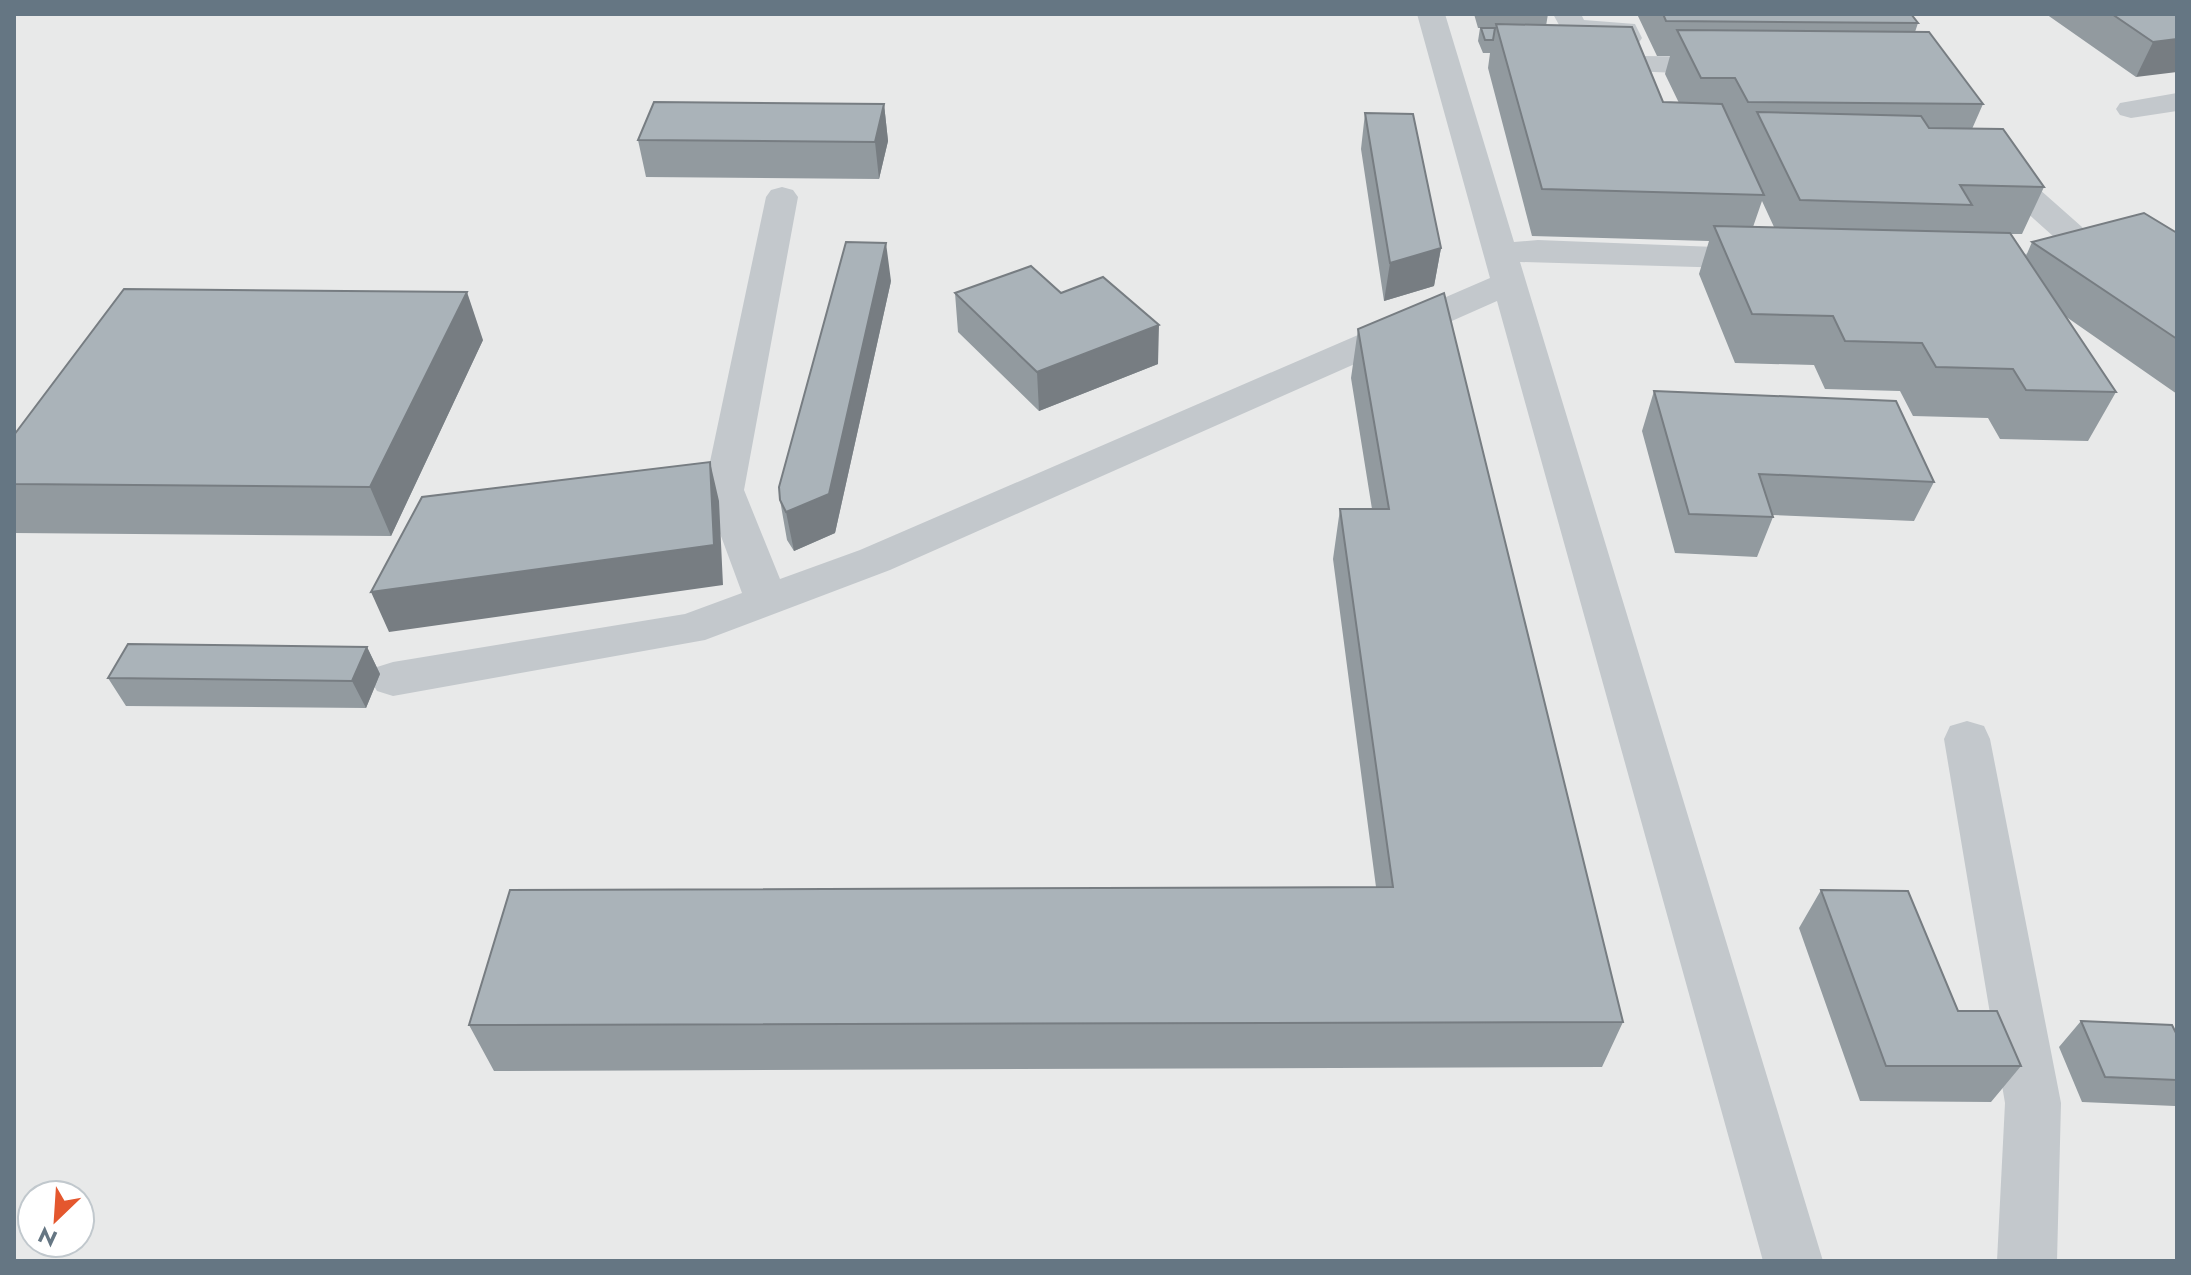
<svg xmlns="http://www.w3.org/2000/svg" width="2191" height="1275" font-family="Jost,sans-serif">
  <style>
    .built { fill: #e8e9e9; fill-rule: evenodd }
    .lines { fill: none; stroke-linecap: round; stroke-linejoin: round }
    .minor { fill: #c3c8cc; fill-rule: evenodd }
    .wall { fill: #929a9f; fill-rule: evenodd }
    .shaded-wall { fill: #777d82 }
    .building { fill: #aab3b9; stroke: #777d82; stroke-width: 2 }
  </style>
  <rect width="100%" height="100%" fill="#fafaf8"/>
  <path class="built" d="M14 14H2177V1261H14ZM32 1195H80V1243H32Z"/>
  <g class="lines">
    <path class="minor" d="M1417 14H1445L1514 242 1538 240 1766 249 1778 252 1783 259 1778 266 1766 269 1520 262 1823 1261H1763L1497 301 890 570 705 640 393 696 377 691 370 679 377 667 393 662 685 614 742 593 704 490 766 197 771 190 782 187 793 190 798 197 744 490 780 579 860 550 1490 278Z
      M1553 14H1581L1584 20 1635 24 1642 38 1638 44 1628 46 1618 44 1614 38 1564 34Z
      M1641 56 1725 57 1735 60 1739 66 1735 72 1725 75 1631 71 1627 65 1631 59Z
      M2177 93V111L2131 118 2120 115 2116 109 2120 103Z
      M1993 156 2004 158 2082 227 2087 234 2089 250 2084 257 2034 272 2022 269 2017 262 2022 255 2055 245 2054 237 1982 172 1977 165 1982 158Z
      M1967 721 1984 726 1990 739 2061 1103 2057 1261H1997L2005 1103 1944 739 1950 726Z"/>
  </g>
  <path class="wall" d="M1474 14H1548L1546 26 1663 102 1679 103 1665 74 1670 56H1657L1637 14H1911L1918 23 1915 32 1983 104 1972 129 2044 187 2022 234H2011L2026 256 2032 242 2177 233V394L2065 316 2116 392 2088 441 2000 439 1988 418 1913 416 1900 391 1825 389 1814 365 1735 363 1699 274 1709 241 1532 236 1488 68 1490 53H1483L1478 41 1480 28H1478ZM1762 201 1774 227H1753Z
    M2046 14H2177L2136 77Z
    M884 104 888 141 879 179 646 177 638 140Z
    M1365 113 1441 248 1434 286 1384 301 1361 149Z
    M891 281 835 533 794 551 787 540 780 500Z
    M955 293H1061L1158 364 1039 411 958 332Z
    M1358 329 1623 1022 1602 1067 494 1071 469 1025 1376 887 1333 559 1340 509H1372L1351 378Z
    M483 340 391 536 14 533V435Z
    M1654 391 1934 482 1914 521 1773 515V517L1757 557 1675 553 1642 431Z
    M367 647 380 674 366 708 126 706 108 678Z
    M1821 890 2021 1066 1991 1102 1860 1101 1799 928Z
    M2081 1021 2177 1035V1103L2175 1106 2082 1102 2059 1047Z"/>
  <path class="shaded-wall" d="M2177 39V72L2136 77 2153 42Z
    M884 104 888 141 879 179 875 142Z
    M886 243 891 281 835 533 794 551 786 512Z
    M1441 248 1434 286 1384 301 1390 263Z
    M467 292 483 340 391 536 370 487Z
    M1159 325 1158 364 1039 411 1037 372Z
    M710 462 719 501 723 585 389 632 371 592Z
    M367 647 380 674 366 708 352 681Z"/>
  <path class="building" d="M1663 14H1911L1918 23 1666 21Z
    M2112 14H2177V39L2153 42Z
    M1496 24 1632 27 1663 102 1722 104 1764 195 1542 189Z
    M1481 28H1495L1493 40H1485Z
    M1677 30 1929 32 1983 104 1748 102 1735 78H1701Z
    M654 102 884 104 875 142 638 140Z
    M1757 112 1921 116 1929 128 2003 129 2044 187 1960 185 1972 205 1800 200Z
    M1365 113 1413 114 1441 248 1390 263Z
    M2144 213 2177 233V339L2032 242Z
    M1714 226 2010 233 2116 392 2026 390 2013 369 1936 367 1922 343 1845 341 1833 316 1752 314Z
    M846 242 886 243 829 494 786 512 780 500 779 487Z
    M1031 266 1061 293 1103 277 1159 325 1037 372 955 293Z
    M124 289 467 292 370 487 14 484V435Z
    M1444 293 1623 1022 469 1025 510 890 1393 887 1340 509H1389L1358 329Z
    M1654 391 1896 401 1934 482 1759 474 1773 517 1689 514Z
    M710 462 714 545 371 592 422 497Z
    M128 644 367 647 352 681 108 678Z
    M1821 890 1908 891 1958 1011H1997L2021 1066H1886Z
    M2081 1021 2172 1025 2177 1035V1080L2105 1077Z"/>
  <rect width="2191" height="1275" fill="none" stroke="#657683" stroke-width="32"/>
  <g transform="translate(56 1219) rotate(205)"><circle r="38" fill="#ffffff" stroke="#c1c8cd" stroke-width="2"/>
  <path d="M0-6L14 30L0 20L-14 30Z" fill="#e4572e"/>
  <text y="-12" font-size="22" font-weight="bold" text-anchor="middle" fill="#657683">N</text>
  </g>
</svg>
